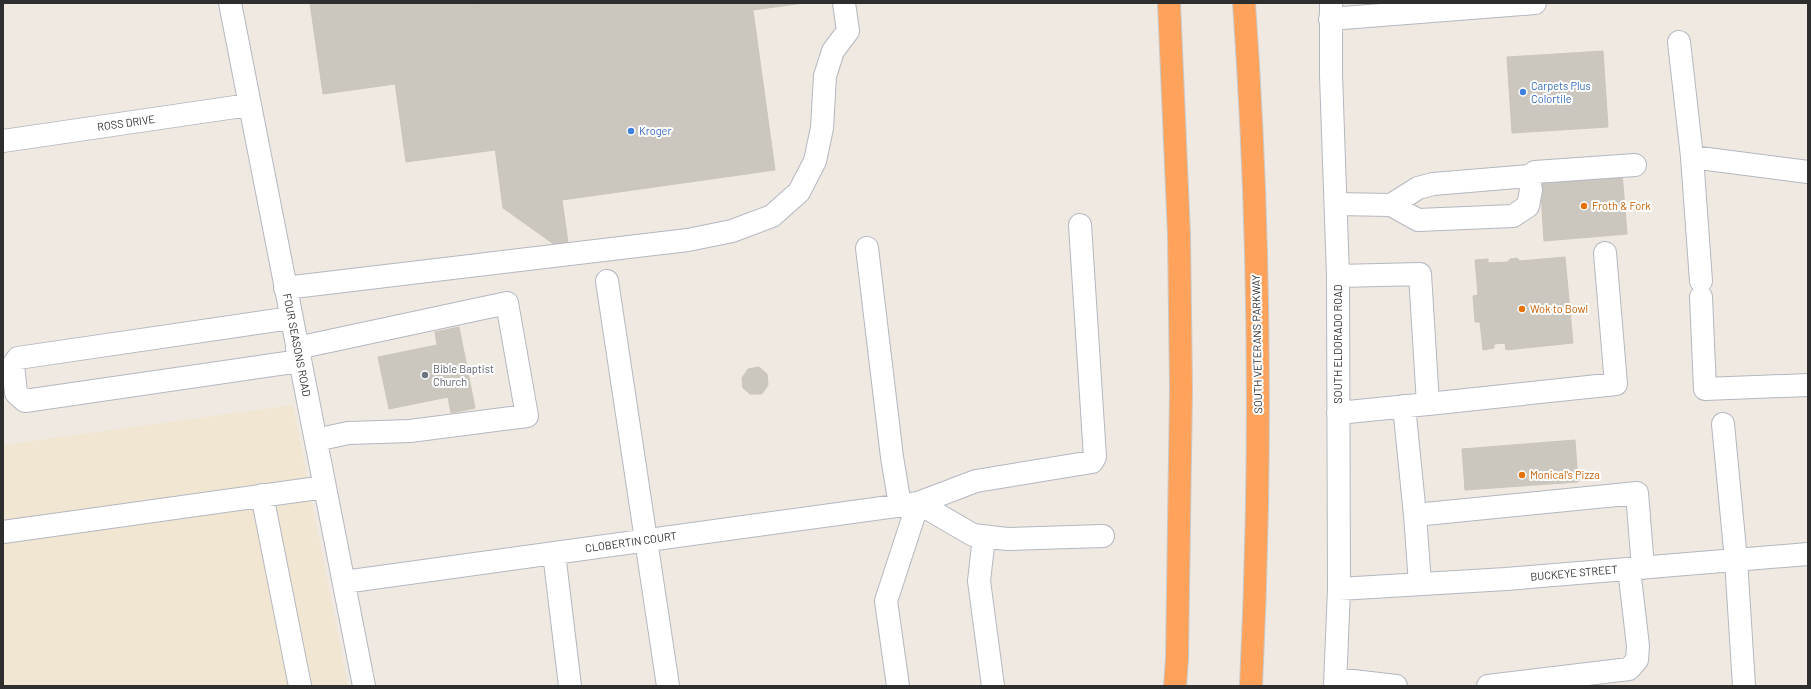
<svg xmlns="http://www.w3.org/2000/svg" width="1811" height="689" font-family="Barlow,sans-serif">
  <style>
    .education { fill: #f0e6d1 }
    .building { fill: #cbc7bf; stroke: #cbc5ba }
    .lines { fill: none; stroke-linecap: round; stroke-linejoin: round }
    .minor-casing { stroke: #b4b7c1; stroke-width: 24 }
    .highway-casing { stroke: #c9c9c9; stroke-width: 24 }
    .minor { stroke: #fff; stroke-width: 22 }
    .highway { stroke: #ffa35c; stroke-width: 22 }
    .shop-dot { fill: #3f7fe0; stroke: #fff; stroke-width: 1.5 }
    .food-dot { fill: #e8710a; stroke: #fff; stroke-width: 1.5 }
    .worship-dot { fill: #6b7280; stroke: #fff; stroke-width: 1.5 }
    .labels { text-anchor: middle; stroke-width: 4; stroke-linejoin: round; paint-order: stroke }
    .shop-label { font-size: 11px; fill: #366cbe; stroke: #fff; text-anchor: start }
    .street-label { font-size: 11px; fill: #2e2e2e; stroke: #fff }
    .food-label { font-size: 11px; fill: #c56008; stroke: #fff; text-anchor: start }
    .worship-label { font-size: 11px; fill: #5b616d; stroke: #fff; text-anchor: start }
  </style>
  <rect width="100%" height="100%" fill="#efe9e1"/>
  <path class="education" d="M293 405 348 686H3V445Z"/>
  <path class="building" d="M310 3H384L395 84 323 94Z
    M384 3H476L495 150 406 162Z
    M476 3H752L775 170 562 200 568 243 555 245 503 208Z
    M752 3H804L753 10Z
    M1603 51 1608 127 1512 133 1507 57Z
    M1622 172 1627 234 1544 241 1540 177Z
    M1565 257 1573 343 1506 350 1505 343 1494 344V348L1483 350 1480 322H1475L1473 296 1478 295 1475 260 1488 259V263L1508 262 1510 259 1517 258 1520 261Z
    M459 327 475 408 451 413 448 397 389 409 378 357 437 345 435 332Z
    M759 367 767 374 768 385 762 394H750L743 388 742 378 748 369Z
    M1575 440 1578 482 1465 490 1462 449Z"/>
  <g class="lines">
    <defs>
      <path id="minor" d="M230 3 364 686
        M1331 3V75L1338 276 1339 589 1335 686
        M1330 19 1535 3
        M1679 42 1692 157
        M3 141 249 105
        M1529 176 1535 172 1635 165
        M1336 204 1391 205 1418 220 1513 216 1528 206 1531 190 1529 176 1433 184 1418 188 1391 205
        M867 248 892 457 900 505
        M1338 276 1420 274 1428 404 1338 413
        M607 281 668 686
        M1701 281 1692 157 1808 172
        M285 288 688 240 732 231 772 216 799 192 815 161 822 128 825 76 833 51 848 31 844 3
        M1701 297 1705 389 1808 385
        M291 318 18 358 13 365 16 393 25 401 300 361
        M297 348 507 303 527 416 410 431 348 433 316 440
        M1428 404 1616 384 1605 253
        M1404 406 1415 515
        M1723 424 1736 560 1744 686
        M262 495 300 686
        M918 503 973 535 1007 539 1103 536
        M3 532 325 487
        M984 537 979 581 993 686
        M554 553 570 686
        M344 582 918 503 976 481 1092 462 1095 457 1080 225
        M1420 584 1415 515 1637 493 1643 568
        M1339 589 1506 579 1808 554
        M1336 679 1396 686
        M898 686 886 601 918 503
        M1488 686 1629 669 1637 660 1638 646 1629 569"/>
      <path id="highway" d="M1169 3 1179 235 1181 389 1177 659 1175 686
        M1244 3C1260 230 1262 459 1251 686"/>
    </defs>
    <use href="#minor" class="minor-casing"/>
    <use href="#highway" class="highway-casing"/>
    <use href="#minor" class="minor"/>
    <use href="#highway" class="highway"/>
  </g>
  <g class="shop-dot">
    <circle cx="1523" cy="92" r="4"/>
    <circle cx="631" cy="131" r="4"/>
  </g>
  <g class="food-dot">
    <circle cx="1584" cy="206" r="4"/>
    <circle cx="1522" cy="309" r="4"/>
    <circle cx="1522" cy="475" r="4"/>
  </g>
  <circle class="worship-dot" cx="425" cy="375" r="4"/>
  <g class="labels">
    <g class="shop-label">
      <text x="1531" y="90">Carpets Plus<tspan x="1531" dy="13">Colortile</tspan></text>
      <text x="639" y="135">Kroger</text>
    </g>
    <g class="street-label">
      <text transform="translate(126 123) rotate(-8)" y="4">ROSS DRIVE</text>
      <text transform="translate(1257 344) rotate(-91)" y="4">SOUTH VETERANS PARKWAY</text>
      <text transform="translate(1338 344) rotate(-90)" y="4">SOUTH ELDORADO ROAD</text>
      <text transform="translate(297 345) rotate(79)" y="4">FOUR SEASONS ROAD</text>
      <text transform="translate(631 542) rotate(-8)" y="4">CLOBERTIN COURT</text>
      <text transform="translate(1574 573) rotate(-5)" y="4">BUCKEYE STREET</text>
    </g>
    <g class="food-label">
      <text x="1592" y="210">Froth &amp; Fork</text>
      <text x="1530" y="313">Wok to Bowl</text>
      <text x="1530" y="479">Monical's Pizza</text>
    </g>
    <g class="worship-label">
      <text x="433" y="373">Bible Baptist<tspan x="433" dy="13">Church</tspan></text>
    </g>
  </g>
  <rect width="1811" height="689" fill="none" stroke="#2e2e2e" stroke-width="8"/>
</svg>
